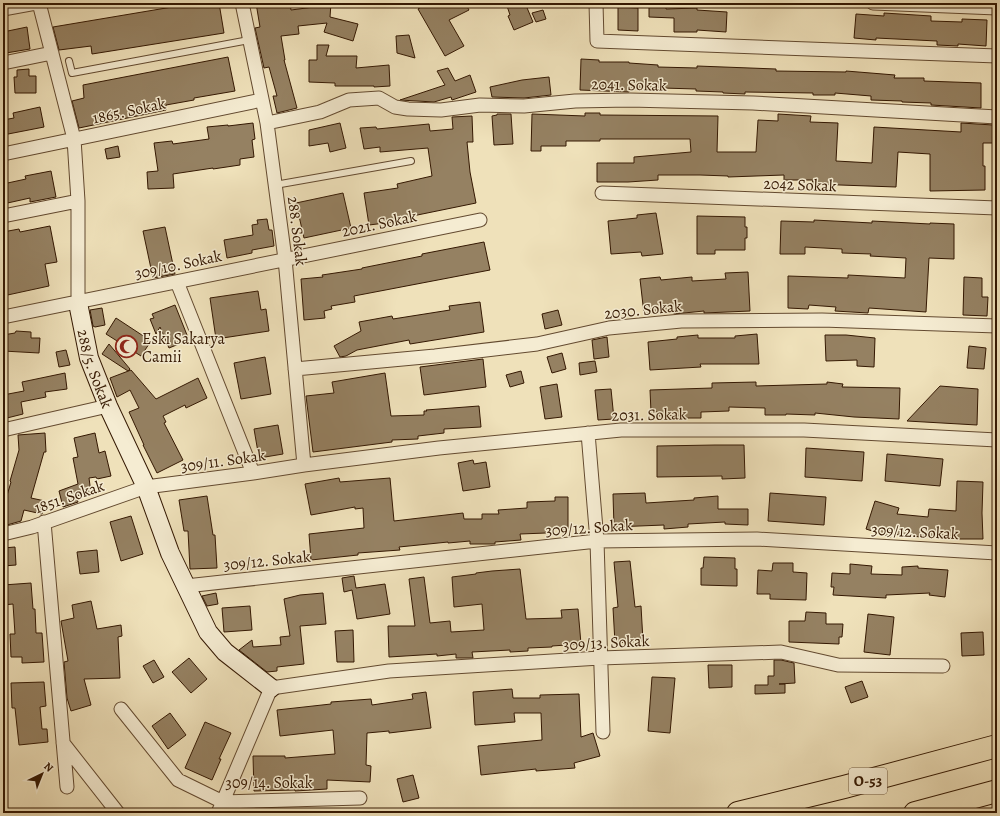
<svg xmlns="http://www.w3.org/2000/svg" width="1000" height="816" font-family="Alegreya,serif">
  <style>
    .building { fill: #958162; stroke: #341802 }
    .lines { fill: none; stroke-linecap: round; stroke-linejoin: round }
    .lane-casing { stroke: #634a30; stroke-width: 8 }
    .street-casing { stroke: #634a30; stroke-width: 15 }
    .secondary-casing { stroke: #341802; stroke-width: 20 }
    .highway-casing { stroke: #341802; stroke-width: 24 }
    .lane { stroke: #f5ecd2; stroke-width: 6 }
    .street { stroke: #f5ecd2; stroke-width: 13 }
    .secondary { stroke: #f5ecd2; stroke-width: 18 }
    .highway { stroke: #efe1ba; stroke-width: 22 }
    .labels { text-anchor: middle; stroke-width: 3; stroke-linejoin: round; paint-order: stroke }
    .shield { fill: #f5ecd2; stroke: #6e5840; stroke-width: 1 }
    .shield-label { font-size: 15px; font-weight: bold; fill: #341802 }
    .street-label { font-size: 16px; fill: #341802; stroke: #f5ecd2 }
    .poi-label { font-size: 16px; fill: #341802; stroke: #f5ecd2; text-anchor: start }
  </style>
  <rect width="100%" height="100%" fill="#efe1ba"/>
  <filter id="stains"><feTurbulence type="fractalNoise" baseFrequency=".005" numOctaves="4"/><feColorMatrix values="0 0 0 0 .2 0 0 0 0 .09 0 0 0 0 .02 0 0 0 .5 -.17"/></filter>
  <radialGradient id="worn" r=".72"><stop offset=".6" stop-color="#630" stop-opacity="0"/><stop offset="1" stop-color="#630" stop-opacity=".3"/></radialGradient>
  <path class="building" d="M186 3H219L224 33 92 54 91 46 59 50 53 27 178 6V4Z
    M256 3H290L291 10 314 7 313 3H331L330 17 358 24 353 41 324 32 327 23 298 26 299 34 281 36 285 60H284L297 108 277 113 273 96H277L269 67 264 68 255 28 260 27Z
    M436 3H465L469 10 449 20 464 46 445 56 418 9 421 7V6Z
    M506 3H525L533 22 514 30 508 16 510 15Z
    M649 3H666V9L697 8V10L727 12 726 32 697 30V32H674V18L649 17Z
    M618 7 638 8V31L618 30Z
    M543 10 546 19 536 22 532 13Z
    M884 13 931 16V21L962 22V19L987 20 986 46 958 44V46L937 45V41L876 38V40L854 38 856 14 884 16Z
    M27 27 30 49 6 53 3 32Z
    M409 35 415 58 397 53 396 36Z
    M317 45H329L326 56H357L356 68 389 65 390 86 374 87V86H335V83L309 82V60H317Z
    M228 57 235 91 194 98V100L166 105V110L79 128 72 101 84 98 83 85Z
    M581 59 599 60V62H629V63L658 65V67L697 68V66L776 69V71L846 72V71L895 75 894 78H924V81L981 83V108L931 105V103L902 102V101L871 100V96L835 93V95H813V93L745 92V94L723 93V92L696 91V89L629 87V92L580 90Z
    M448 68 455 81 470 75 476 92 452 100 451 97 434 102 400 100 445 85 437 71Z
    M29 69V76H36V93H15L14 77H17V70Z
    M549 77 551 95 524 98 492 97 490 87 522 80Z
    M40 107 44 127 3 135V120L14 118 13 113Z
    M585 113H600V115L718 116 717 152H756L758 120 778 121V114L811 116 810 122 838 123 836 161 872 163 874 127 961 132V123L993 125V143H983V166H985V190L930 191V154L898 152 896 187 812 184 813 180H784V175L728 177V176L700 175H658V180L628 182H597V163H634V157L691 152 690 139H600V141H566V146H541V151H531L532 114 585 116Z
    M497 114H511L513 144 494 145 492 116 497 115Z
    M472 116 473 142H467L470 172 476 203 393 220V222L369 225 364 193 398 188 397 184 432 176 428 148 380 152V147L364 149 360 128 376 127 377 129 429 124 430 131 453 129 452 117Z
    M253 123 255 139 252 140 254 157 240 159V165L213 169V168L173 174 174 188 148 189 147 172 158 171 154 143 172 141 173 144 209 139 207 127 228 125V126Z
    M340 123 346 148 330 152 328 143 309 146V130Z
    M118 146 120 157 107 159 105 149Z
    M51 171 56 197 30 202V198L3 204V184L26 179 25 176Z
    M343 193 351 228 304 238 296 203Z
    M656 213 663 254 642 256 641 252 611 254 608 221 637 218V215Z
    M697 216 745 217V227H747V238H745V250H715V254H697Z
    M267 219 269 230H272L274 246 252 250V253L227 258 224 240 253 235 252 225 258 224 257 220Z
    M814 220 872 223V221L930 224V223L954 224V259L929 258 926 312 869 308 868 313 835 311 836 307 809 305 808 309 788 308V276L848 278V275L905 278 906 258 870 256 871 254 842 253V249L805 247V254H780L781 221 814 222Z
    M50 226 57 262 45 264 49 286 3 296V272L7 271 3 252V232L19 229 20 232Z
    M165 227 175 274 153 278 143 231Z
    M484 242 490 270 354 296 355 302 331 306 332 309 324 311 325 318 304 320 301 279 323 277 322 275 362 269V268L422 256V254Z
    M748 272 750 311 704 313V311L674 314V310L644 314 640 279 660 277 661 280 692 277V281L726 279 725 273Z
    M964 277 982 278V297H988L987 316 963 315Z
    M258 291 261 310 266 309 269 331 216 339 210 298Z
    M480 302 484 332 410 344 409 340 357 350 346 356 340 357 334 346 361 331 359 322 392 316 393 319 450 310 449 306Z
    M175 305 189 340 169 348 160 327 156 334 150 319 154 318 152 314Z
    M102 308 105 325 95 327 93 326 90 310Z
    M558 310 562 325 545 329 542 314Z
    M116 318 151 341 141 356 106 334Z
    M16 331 31 332V338H40L39 353 3 351V335L15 333Z
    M757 334 759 364H700L701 367 650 370 648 342 677 339V337L698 335V338H735V336Z
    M825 335H846L875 338 874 367 857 366V360L826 361Z
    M607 337 609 357 594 359 592 340Z
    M109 344 130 369 128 371 102 354Z
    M969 346 986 348 984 369 967 368Z
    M66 350 70 365 59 367 56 352Z
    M562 353 566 369 552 373 547 357Z
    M265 357 271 394 241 399 234 363Z
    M483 359 486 387 424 395 420 367Z
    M595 361 597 372 580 375 579 363Z
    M131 370 156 399 198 378 207 398 186 408 185 405 163 416 166 422 164 423 183 460 157 473 143 445H144L129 412 139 408 130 390 117 397 110 378Z
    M521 371 524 383 510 387 506 375Z
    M65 373 67 389 45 392 46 397 21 402 23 414 7 418 3 395 24 391 22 382Z
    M385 373 391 416 424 415V411H427L426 410 479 406 481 427 444 429V433L418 436V439L392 440V442L313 452 306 396 334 393 332 382Z
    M756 382V386L827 384V382L843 384 842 387 900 388 899 419 854 417 815 413V415L786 414V415H765V408L729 407V411L701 412V418H679V415L658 416V412H651L650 390 712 388V383Z
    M557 384 562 417 545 419 540 387Z
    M940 386 978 389 977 425 907 421Z
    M611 389 614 419 598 420 595 390Z
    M278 425 283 454 259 458 254 429Z
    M45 433 46 452H44L31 498 45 501 42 514 24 510 21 521 7 525 3 524V509L11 482 10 481 19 450 18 435Z
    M95 433 99 453 105 451 111 476 97 479 96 477 89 478 91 493 76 496 78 502 63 507 59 491 78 484 73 458 78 457 74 438Z
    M715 445H744L745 478 722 479V476L657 477V446Z
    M806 448 864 452 862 481 805 477Z
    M887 454 943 459 940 486 885 481Z
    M473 460 474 464 486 462 490 487 463 491 458 463Z
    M339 478 340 482 390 478 394 521 463 513 464 519H482V514H499L498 510 527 508V502L555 501V497H568V529H546V533L520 534 521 540 495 542V544H470V541L448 543V542L399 547 400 550 358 553V555L311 560 309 534 364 528 363 508 355 509V507L311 515 305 484Z
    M957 481 983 482 982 513 983 539H956L921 536V537L891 534V537L866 529 875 501 899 508 897 514 928 517 929 509 956 511Z
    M645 493 646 503 694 500V498L718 496V509H748V525L725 524V522L688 524V527L664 529V525L614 527 613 494Z
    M770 493 826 497 824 525 768 521Z
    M207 496 213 535H215L217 568 190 569 188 531H184L179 500Z
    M131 516 143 554 121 561 110 522Z
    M15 547 16 565 3 566V548Z
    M97 550 99 572 80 574 77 552Z
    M704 557 735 558V569H737V586L701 585V568H703Z
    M630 561 635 607 641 606 643 641 615 643 613 608 618 607 614 562Z
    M773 563H793V572L807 573 806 600 770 599V594H757L758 570 772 571Z
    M850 564 872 566 871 574 902 575V567L918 566V568L948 570 945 597 929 595 930 593 886 595V598L833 595 834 587H831L832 573 850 574Z
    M520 569 526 619 562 618 561 610 578 609 581 644 552 646V647L528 648V651L510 652V650L472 652 473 658H456V654L437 656V654L389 657 388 626H415L409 579 424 577 430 623 450 621 451 632 484 630 482 604 454 607 452 577 476 574V573L492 571Z
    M354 576 356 588 385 584 390 614 357 619 352 590 344 592 342 578Z
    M31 583 33 609H35L36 633H42L44 662 22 663V657H11L10 634H15L13 604 3 605V585Z
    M216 593 218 604 207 606 202 596Z
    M323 593 326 624 300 626 304 664 277 667V671L267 672 239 650 252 640 253 647 281 645 280 637 290 636 284 599 300 595Z
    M91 601 97 629 121 625 122 636 118 637 120 678 84 679 91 705 71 711 67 698 64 662 68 661 61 621 74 618 72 605Z
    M250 606 252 630 224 632 222 608Z
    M806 612 826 613V624H843L842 637H839V644L789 642V621H805Z
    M868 614 894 617 890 655 864 652Z
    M353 630 354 662H337L335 631Z
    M983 632 984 655 962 656 961 633Z
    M189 658 207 679 191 693 172 672Z
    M154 660 164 677 153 683 143 666Z
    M774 660H781L794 663 795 683 779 684H785V693L755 694V685H768V676H774Z
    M708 665H732V687L709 688Z
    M652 677 675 678 670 733 648 731Z
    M862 681 868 697 851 703 845 687Z
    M44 682 46 706 40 707 42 729H47L48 742 19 745 15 708H12L11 683Z
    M512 689 513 698H540V695L579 694 581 737 593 733 600 756 574 763 575 768 536 771V769L481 775 478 746 542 740 541 713H514L515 722 475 725 473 692Z
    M426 692 431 728 389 733V731L367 733 366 765 371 766 370 782 327 780V789L295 791V790L254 791 253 756H285V758L335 754 333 730 280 736 277 710 331 704V702L371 699 372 705 413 699 412 694Z
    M170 713 186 735 168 749 152 726Z
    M205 722 231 733 219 759H221L212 780 185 768Z
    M413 775 419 798 403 802 397 779Z"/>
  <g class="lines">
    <defs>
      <path id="lane" d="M69 61 72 73 249 40
        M275 185 411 161"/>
      <path id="street" d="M39 3 74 139 78 201V303
        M242 3 267 123 285 259 304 465
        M596 3 597 41 997 56
        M873 3 997 8
        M3 9 36 3
        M3 63 52 53
        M267 123 320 112 349 100 379 98 395 107 408 109 441 110 480 105 524 106 575 101 629 100 753 103 997 117
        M3 154 262 100
        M602 193 997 208
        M3 216 78 201
        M177 282 253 473
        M3 317 480 220
        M295 369 435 356 537 344 609 328 681 321 822 320 997 326
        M3 430 108 406
        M588 433 597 541 603 732
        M44 522 67 787
        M3 534 32 527 146 487 253 473 304 465 439 448 621 430H804L997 440
        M186 586 597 541 757 539 997 553
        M121 709 178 780 223 802 360 798
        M63 743 118 813
        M218 813 271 688 389 671 600 658 781 652 838 665 943 666"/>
      <g id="secondary">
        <path id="s1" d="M78 303 89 358 108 406 146 487 170 553 208 632 225 652 271 688"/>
      </g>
      <path id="highway" d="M738 813 844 787 997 746
        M915 813 997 791"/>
    </defs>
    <use href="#lane" class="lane-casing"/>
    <use href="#street" class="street-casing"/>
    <use href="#secondary" class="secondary-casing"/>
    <use href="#highway" class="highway-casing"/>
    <use href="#lane" class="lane"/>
    <use href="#street" class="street"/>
    <use href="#secondary" class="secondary"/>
    <use href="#highway" class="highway"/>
  </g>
  <defs>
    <symbol id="mosque-ring" viewBox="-11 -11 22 22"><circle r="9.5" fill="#f5ecd2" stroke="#8f2418" stroke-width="1.5"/><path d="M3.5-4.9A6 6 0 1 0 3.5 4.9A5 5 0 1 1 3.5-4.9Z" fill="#8f2418"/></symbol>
  </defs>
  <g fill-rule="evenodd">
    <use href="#mosque-ring" x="114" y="334" width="25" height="25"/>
  </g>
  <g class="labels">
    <rect class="shield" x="849" y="768" width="38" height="26" rx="3"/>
    <g class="shield-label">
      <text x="868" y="786">O-53</text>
    </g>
    <g class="street-label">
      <text transform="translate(629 84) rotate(1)" y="6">2041. Sokak</text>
      <text transform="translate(129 110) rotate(-12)" y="6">1865. Sokak</text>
      <text transform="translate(800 184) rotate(2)" y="6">2042 Sokak</text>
      <text transform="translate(379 223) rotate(-12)" y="6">2021. Sokak</text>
      <text transform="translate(298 231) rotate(83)" y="6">288. Sokak</text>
      <text transform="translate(178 264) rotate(-12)" y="6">309/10. Sokak</text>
      <text transform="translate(643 309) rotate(-6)" y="6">2030. Sokak</text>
      <text dy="6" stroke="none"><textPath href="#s1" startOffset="68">288/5. Sokak</textPath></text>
      <text transform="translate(649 414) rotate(-1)" y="6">2031. Sokak</text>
      <text transform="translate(223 460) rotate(-8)" y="6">309/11. Sokak</text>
      <text transform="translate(69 496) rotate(-19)" y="6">1851. Sokak</text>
      <text transform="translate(589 527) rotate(-4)" y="6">309/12. Sokak</text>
      <text transform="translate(915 531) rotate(3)" y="6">309/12. Sokak</text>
      <text transform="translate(267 560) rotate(-6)" y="6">309/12. Sokak</text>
      <text transform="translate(606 642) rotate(-3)" y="6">309/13. Sokak</text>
      <text x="269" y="788">309/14. Sokak</text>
    </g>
    <g class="poi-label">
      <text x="142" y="344">Eski Sakarya<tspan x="142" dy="18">Camii</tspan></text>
    </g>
  </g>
  <rect width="1000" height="816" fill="none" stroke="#efe1ba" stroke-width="16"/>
  <rect x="4" y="4" width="992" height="808" fill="none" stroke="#341802" stroke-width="2"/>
  <rect x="8" y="8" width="984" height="800" fill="none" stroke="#341802"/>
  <g transform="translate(42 774) rotate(43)" stroke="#f5ecd2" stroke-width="3" paint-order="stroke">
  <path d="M0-3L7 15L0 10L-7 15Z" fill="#341802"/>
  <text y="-6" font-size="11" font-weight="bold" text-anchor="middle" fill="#341802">N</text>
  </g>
  <rect width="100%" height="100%" filter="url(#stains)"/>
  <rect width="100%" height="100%" fill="url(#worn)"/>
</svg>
